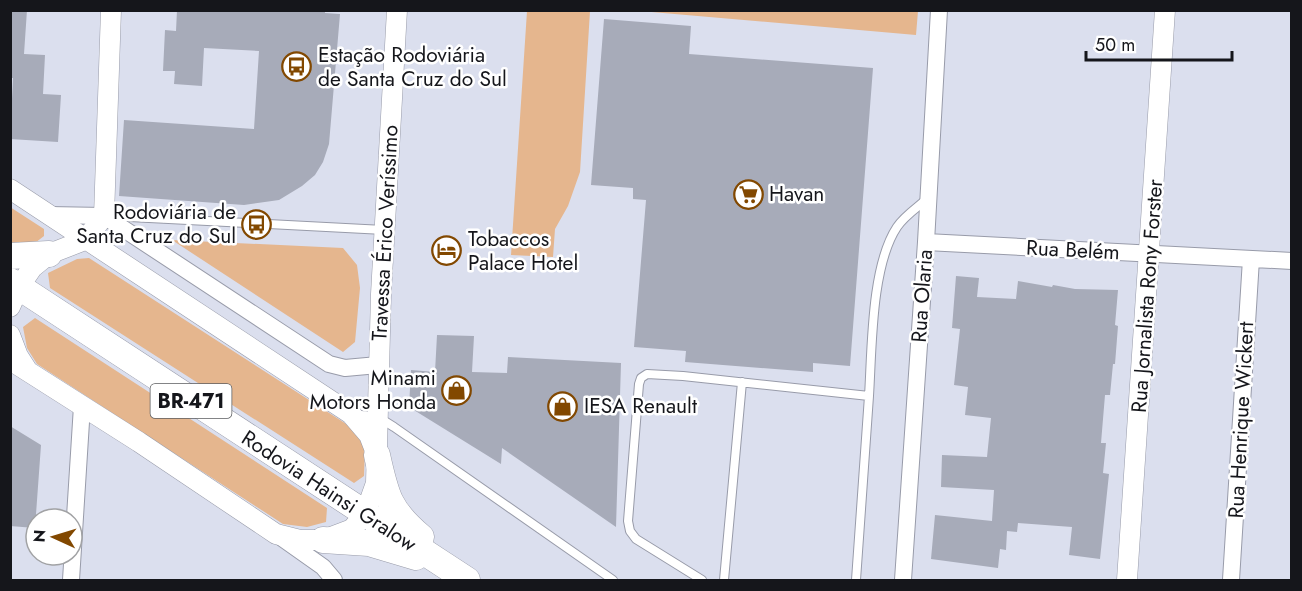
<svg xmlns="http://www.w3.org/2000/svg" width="1302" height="591" font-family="Jost,sans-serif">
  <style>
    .green { fill: #e5b68e }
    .building { fill: #a7abb9 }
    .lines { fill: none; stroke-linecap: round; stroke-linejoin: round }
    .service-casing { stroke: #989ba9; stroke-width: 10 }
    .minor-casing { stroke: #989ba9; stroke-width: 18 }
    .tertiary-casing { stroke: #989ba9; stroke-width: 21 }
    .primary-casing { stroke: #989ba9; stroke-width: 27 }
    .service { stroke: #fff; stroke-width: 8 }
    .minor { stroke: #fff; stroke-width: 16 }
    .tertiary { stroke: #fff; stroke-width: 20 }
    .primary { stroke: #fff; stroke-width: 26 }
    .labels { text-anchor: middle; stroke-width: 5; stroke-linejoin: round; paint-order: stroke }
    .shield { fill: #fff; stroke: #5b5c5f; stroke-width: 1.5 }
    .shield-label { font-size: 20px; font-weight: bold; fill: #15161b }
    .poi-label { font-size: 21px; fill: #15161b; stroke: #fff; text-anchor: start }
    .street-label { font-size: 21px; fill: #15161b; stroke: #fff }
  </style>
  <rect width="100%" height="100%" fill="#dbdfee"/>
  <path class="green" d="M527 11H590L580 172 568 206 555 229 553 257 511 255Z
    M640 11 918 10V11L916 35Z
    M10 207 44 229V236L35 243 11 245Z
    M172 240 343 248 357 265 360 288 355 342 343 352Z
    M89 258 354 429 365 448 364 476 354 483 50 288 48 273 77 259Z
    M35 318 327 508 326 522 307 527 283 524 37 364 27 348 23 327Z"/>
  <path class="building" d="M10 10H27L24 54 45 55 43 94 61 95 58 142 10 139 13 78H10Z
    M177 10H325V13L340 14 329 144 323 162 315 175 302 186 279 200 244 205 119 196 124 120 254 129 259 51 204 48 202 86 174 84 175 71H163L165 30 176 31Z
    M604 19 691 26 689 54 873 68 850 366 813 363V372L685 362 686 351 634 347 646 200 633 199V188L591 185Z
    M956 276 979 278 977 297 1016 299 1018 281 1052 287 1053 285 1075 289 1118 290 1115 325 1118 326 1115 364H1113L1110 395H1105L1101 443H1106L1103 473 1109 474 1100 559 1069 555 1072 527 1018 523 1017 532 1007 531 1006 550 1000 549 998 568 931 559 935 515 992 521 994 490 941 487 942 455 987 457 991 418 965 415 968 387 954 385 960 329 952 328Z
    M437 335 474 336 472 372 507 373 508 357 621 363 616 527 502 448 501 464 409 407 411 370 435 372Z
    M10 426 41 445 35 528 10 526Z"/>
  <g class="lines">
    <defs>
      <path id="service" d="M110 216 384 230
        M869 396C872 349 871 266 897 227 904 216 918 207 928 198
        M353 414 378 417 394 427 613 580
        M702 580 636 539 630 531 628 521 639 384 641 378 647 374 683 376 869 396 856 580
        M724 580 742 382"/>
      <path id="minor" d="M48 215 104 216 329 364 345 368 378 365
        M926 242 1292 261
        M282 538 323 567 334 580
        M71 580 82 406
        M903 580 926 242 939 10
        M1231 580 1251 259"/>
      <path id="tertiary" d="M10 189 351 414 369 435 376 453
        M10 307 19 287 32 268 49 254 85 240 104 216 111 10
        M10 335 18 356 27 370
        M10 360 139 442 276 534 300 540H323L352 529 365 514 376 483 381 294 397 10
        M1127 580 1165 10"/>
      <path id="primary" d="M10 256 49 254
        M10 281 467 580
        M377 455C386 496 389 510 421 537
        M323 540 369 543 416 557"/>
    </defs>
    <use href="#service" class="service-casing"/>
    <use href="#minor" class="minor-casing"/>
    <use href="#tertiary" class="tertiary-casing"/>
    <use href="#primary" class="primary-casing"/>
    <use href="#service" class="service"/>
    <use href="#minor" class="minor"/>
    <use href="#tertiary" class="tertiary"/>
    <use href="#primary" class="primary"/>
  </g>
  <defs>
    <symbol id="bus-ring" viewBox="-11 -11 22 22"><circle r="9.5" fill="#fff" stroke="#824800" stroke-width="1.5"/><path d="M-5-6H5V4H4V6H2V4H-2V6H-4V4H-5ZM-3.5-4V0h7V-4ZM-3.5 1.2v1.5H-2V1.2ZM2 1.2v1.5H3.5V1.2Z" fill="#824800"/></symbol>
    <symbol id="supermarket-ring" viewBox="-11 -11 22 22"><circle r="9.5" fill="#fff" stroke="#824800" stroke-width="1.5"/><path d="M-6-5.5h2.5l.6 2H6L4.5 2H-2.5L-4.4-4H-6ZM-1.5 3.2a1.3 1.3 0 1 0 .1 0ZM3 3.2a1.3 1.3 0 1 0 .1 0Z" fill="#824800"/></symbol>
    <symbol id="hotel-ring" viewBox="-11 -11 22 22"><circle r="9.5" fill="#fff" stroke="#824800" stroke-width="1.5"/><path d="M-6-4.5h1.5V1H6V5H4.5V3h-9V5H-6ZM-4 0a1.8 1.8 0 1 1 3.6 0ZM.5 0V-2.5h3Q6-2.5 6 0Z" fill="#824800"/></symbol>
    <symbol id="shop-ring" viewBox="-11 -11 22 22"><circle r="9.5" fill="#fff" stroke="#824800" stroke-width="1.5"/><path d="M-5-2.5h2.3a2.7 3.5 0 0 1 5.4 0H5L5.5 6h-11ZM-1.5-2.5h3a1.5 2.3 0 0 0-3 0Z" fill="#824800"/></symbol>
  </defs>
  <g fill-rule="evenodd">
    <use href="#bus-ring" x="280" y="50" width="33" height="33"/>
    <use href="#supermarket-ring" x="732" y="178" width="33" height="33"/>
    <use href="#bus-ring" x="240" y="208" width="33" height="33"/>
    <use href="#hotel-ring" x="430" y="234" width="33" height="33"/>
    <use href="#shop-ring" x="440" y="374" width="33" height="33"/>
    <use href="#shop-ring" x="546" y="390" width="33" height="33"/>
  </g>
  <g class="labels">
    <rect class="shield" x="150.5" y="384" width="81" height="34" rx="4.5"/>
    <g class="shield-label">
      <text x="191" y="408">BR-471</text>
    </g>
    <g class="poi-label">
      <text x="318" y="62">Estação Rodoviária<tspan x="318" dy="24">de Santa Cruz do Sul</tspan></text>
      <text x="769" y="201">Havan</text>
      <text x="236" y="219" text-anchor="end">Rodoviária de<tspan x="236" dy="24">Santa Cruz do Sul</tspan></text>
      <text x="468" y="246">Tobaccos<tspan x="468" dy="24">Palace Hotel</tspan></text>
      <text x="436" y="385" text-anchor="end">Minami<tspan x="436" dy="24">Motors Honda</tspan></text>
      <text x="584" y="413">IESA Renault</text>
    </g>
    <g class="street-label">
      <text transform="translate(385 233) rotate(-87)" y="7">Travessa Érico Veríssimo</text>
      <text transform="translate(1073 250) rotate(3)" y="7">Rua Belém</text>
      <text transform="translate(922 296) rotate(-86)" y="7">Rua Olaria</text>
      <text transform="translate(1147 296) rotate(-86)" y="7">Rua Jornalista Rony Forster</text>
      <text transform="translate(1241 420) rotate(-87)" y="7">Rua Henrique Wickert</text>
      <text transform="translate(329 491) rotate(33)" y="7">Rodovia Hainsi Gralow</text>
    </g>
  </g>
  <rect width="1302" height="591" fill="none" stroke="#15161b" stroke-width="24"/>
  <g transform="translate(54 537) rotate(274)"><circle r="28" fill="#ffffff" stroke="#a1a2a4" stroke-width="1.5"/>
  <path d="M0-4.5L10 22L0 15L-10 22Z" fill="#824800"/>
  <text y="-9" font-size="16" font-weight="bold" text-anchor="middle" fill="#15161b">N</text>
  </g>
  <path d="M1086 51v9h146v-9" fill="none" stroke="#15161b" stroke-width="3"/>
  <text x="1095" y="51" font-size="18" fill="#15161b" stroke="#ffffff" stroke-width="4.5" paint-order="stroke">50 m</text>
</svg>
